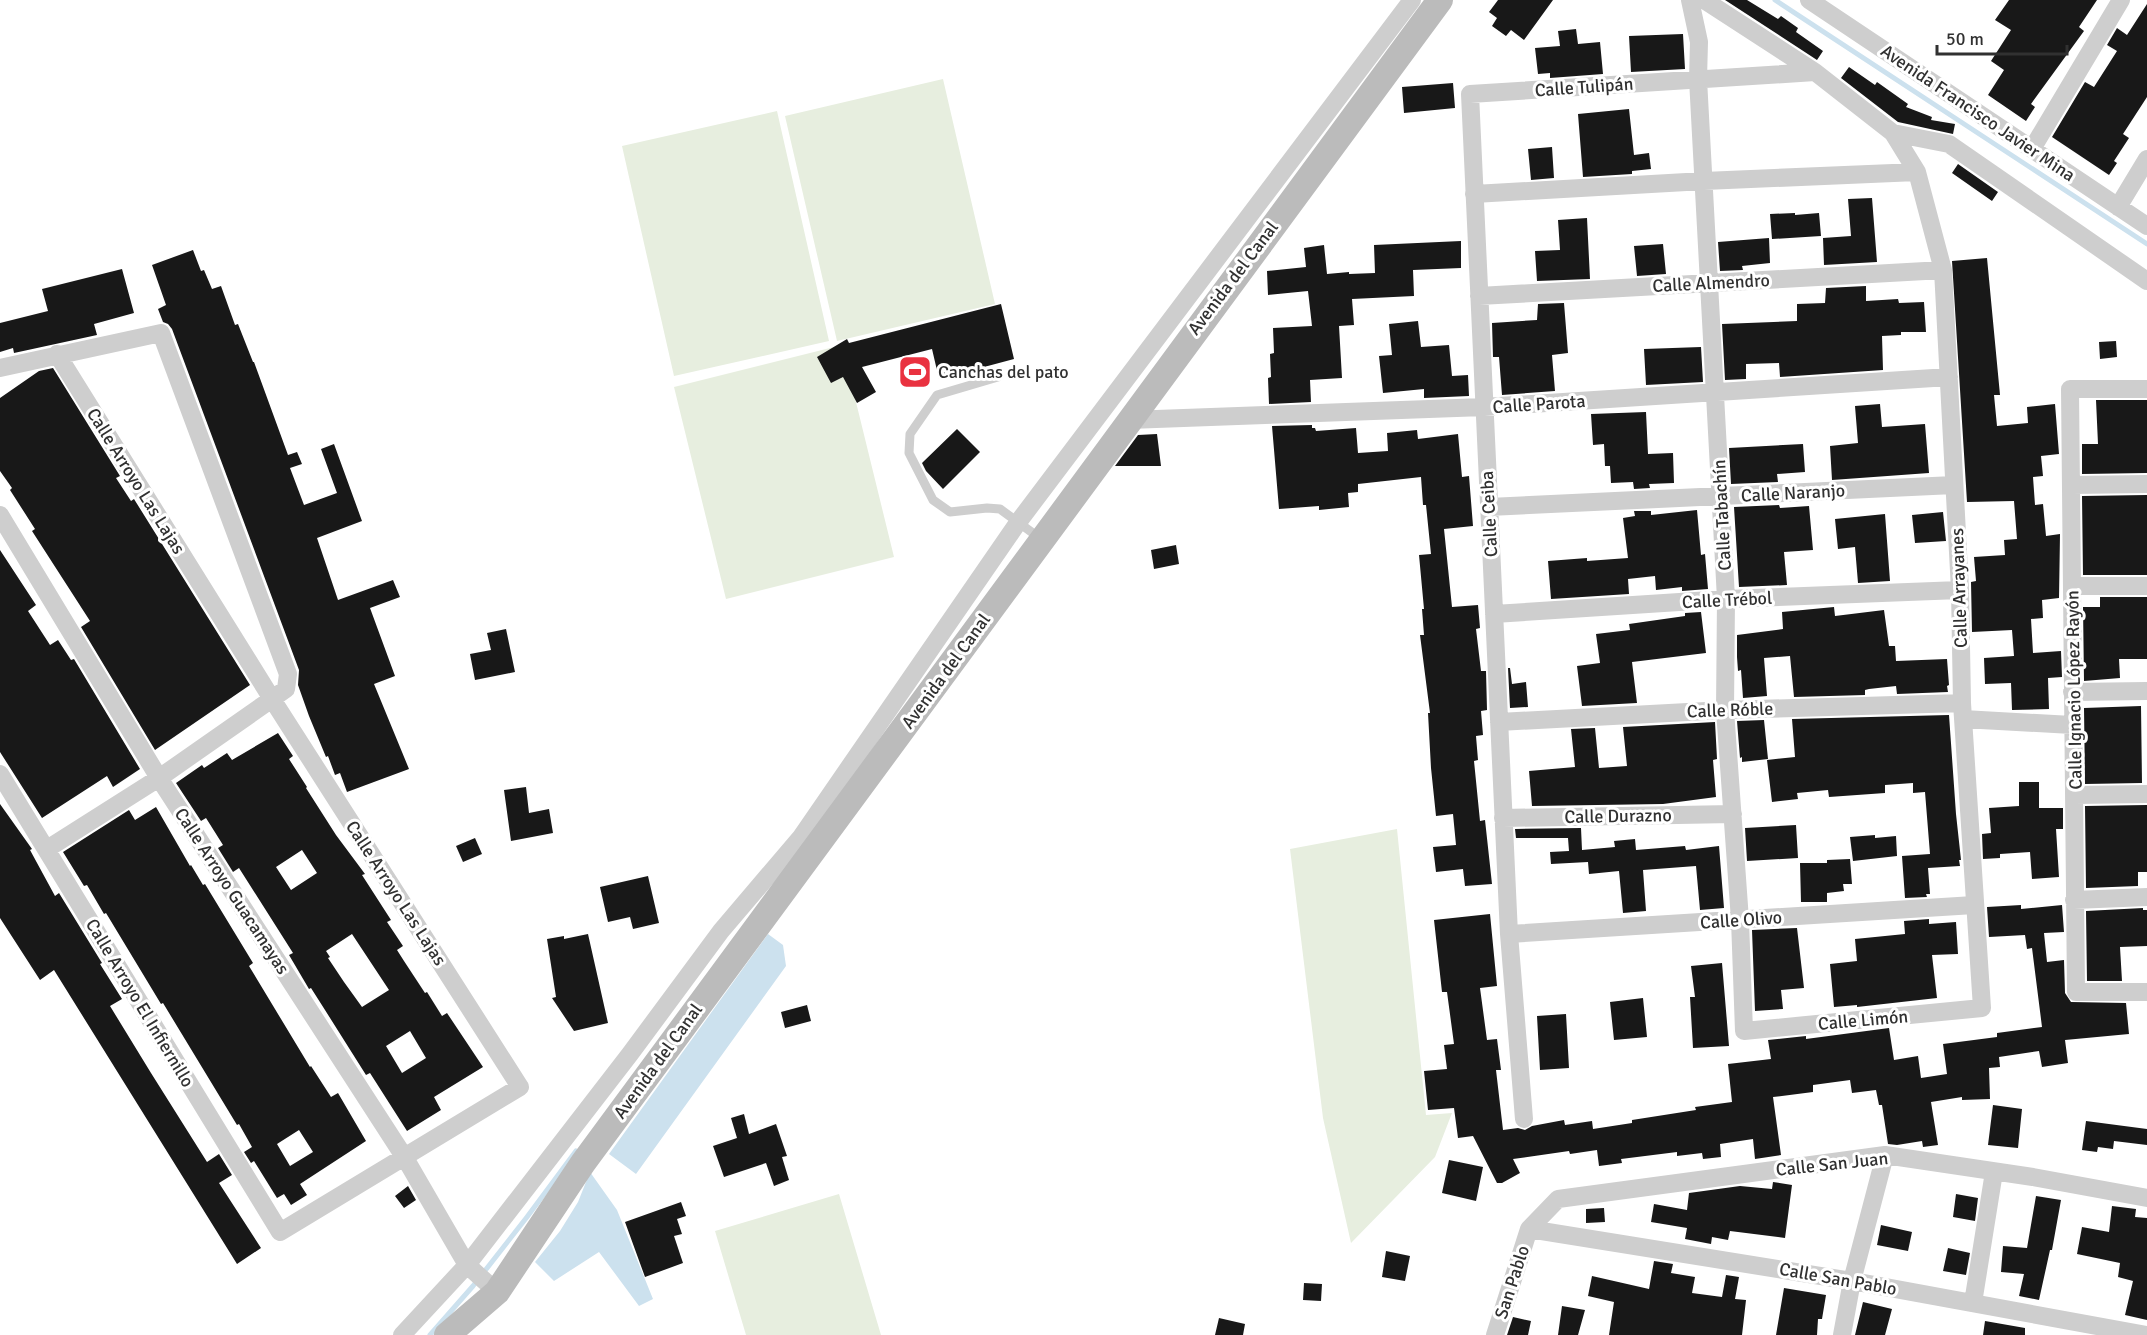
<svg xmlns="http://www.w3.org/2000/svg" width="2147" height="1335" font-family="Signika,sans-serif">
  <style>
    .green { fill: #e7eedf }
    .water { fill: #cce1ee }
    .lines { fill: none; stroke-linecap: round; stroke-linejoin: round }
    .stream { stroke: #cce1ee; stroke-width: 5 }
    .building { fill: #181818; fill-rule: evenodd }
    .lane { stroke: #cecece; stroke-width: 9 }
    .street { stroke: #cecece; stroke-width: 18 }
    .secondary { stroke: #bbb; stroke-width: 26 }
    .labels { text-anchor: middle; stroke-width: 6; stroke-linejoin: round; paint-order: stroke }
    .street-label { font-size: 18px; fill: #313131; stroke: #fff }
    .poi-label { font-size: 18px; fill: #313131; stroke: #fff; text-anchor: start }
  </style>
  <rect width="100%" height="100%" fill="#fff"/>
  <path class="green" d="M943 79 995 304 837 341 785 116Z
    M777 111 829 341 674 376 622 146Z
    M842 345 894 557 726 599 674 387Z
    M1397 829 1426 1115 1452 1113 1435 1157 1351 1243 1323 1118 1290 849Z
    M839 1194 881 1335H746L715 1231Z"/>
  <path class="water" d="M768 934 783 945 786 966 636 1174 609 1154Z
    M590 1172 617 1210 653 1299 639 1306 599 1252 554 1281 535 1262 560 1231 578 1202Z"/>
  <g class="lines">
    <path class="stream" d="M1775 0 2147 244
      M430 1335 473 1286 527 1217 576 1151"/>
  </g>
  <path class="building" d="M1498 0H1553L1524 40 1511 30 1506 36 1492 26 1497 18 1489 12Z
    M1725 0H1747L1778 19 1781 16 1798 28 1796 32 1823 51 1817 60Z
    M2009 0H2097L2079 27 2084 31 2031 104 2035 107 2026 121 1988 95 2004 70 1991 61 2011 30 1995 20Z
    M2147 4V97L2123 134 2129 138 2114 161 2117 163 2109 175 2052 137 2085 82 2094 87 2117 51 2107 45 2117 28 2127 35Z
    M1576 29 1578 44 1600 42 1603 74 1550 78V73L1538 74 1535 48 1560 46 1558 31Z
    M1683 34 1685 69 1631 72 1629 36Z
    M1849 67 1875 85 1877 82 1908 104 1906 107 1932 117 1931 120 1955 124 1953 134 1898 122 1841 78Z
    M1453 83 1455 108 1404 113 1402 87Z
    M1629 109 1634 155 1649 153 1651 169 1632 171V174L1583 177 1578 114Z
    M1552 147 1554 178 1531 180 1528 149Z
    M1958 164 1998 192 1992 201 1952 173Z
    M1872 198 1877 262 1824 265 1823 238 1851 236 1848 199Z
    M1795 213V215L1819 213 1821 236 1772 239 1770 214Z
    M1587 218 1590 279 1537 281 1535 251 1560 250 1558 220Z
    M1769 238 1770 263 1742 266 1743 270 1720 271 1718 242Z
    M1461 241V268L1413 270 1414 296 1352 299 1354 325 1339 326 1342 378 1310 380 1311 402 1269 404 1268 378 1271 377 1270 354 1274 353 1273 328 1312 326 1308 291 1268 295 1267 271 1306 267 1304 248 1324 245 1327 274 1349 272V274L1375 273 1374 245Z
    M1663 244 1666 274 1637 276 1634 246Z
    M193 250 201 271 204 270 212 289 221 286 235 325 238 324 253 362H254L288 455 297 452 302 464 290 468 304 505 337 493 321 449 334 444 362 521 317 538 338 600 393 580 400 597 370 608 395 676 374 684 409 769 347 792 340 773 335 775 328 756 326 757 309 716 298 685 299 670 172 329 168 324 163 322 158 309 166 305 152 265Z
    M1987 258 2000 395H1994L1997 426 2028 423 2027 407 2055 404 2059 454 2041 456 2043 476 2033 477 2035 505 2043 504 2046 536 2060 534 2059 598 2042 600 2043 618 2031 619 2033 653 2061 651 2062 677 2048 678 2049 709 2012 710 2011 683 1985 684 1984 658 2014 656 2012 630 1972 632 1971 582 1976 581 1974 557 2005 555 2004 540 2017 539 2014 501 1967 502 1952 261Z
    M122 269 134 313 94 324 97 335 14 353 13 348 0 352V323L48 311 42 289Z
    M1866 286V301L1898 299 1899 303 1924 302 1926 332H1901V335L1882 336 1883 370 1780 377 1779 363 1746 364V379L1725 380 1722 324 1797 321V304L1825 303 1826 288Z
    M1564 303 1568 353 1552 355 1555 391 1502 395 1499 357H1493L1492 323 1537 320 1538 304Z
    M1001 304 1014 359 939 379 932 349 862 367 876 392 857 403 843 377 831 383 817 357 847 339 849 343Z
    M1418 321 1421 347 1449 345 1452 376 1468 375 1469 396 1424 398V389L1383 393 1379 356 1392 355 1389 324Z
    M2116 341 2117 357 2100 359 2099 342Z
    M1701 347 1703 382 1646 385 1644 349Z
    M53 368 120 476 116 478 131 501 134 499 250 685 155 750 81 627 90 621 32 531 35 529 10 490 12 488 0 471V398L39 371Z
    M2096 400H2147V473L2082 474V444H2098Z
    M1880 404 1882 427 1925 424 1929 473 1832 480 1830 446 1858 443 1855 406Z
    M1646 412 1648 454 1673 453 1674 483 1649 484 1650 488 1634 489 1633 482 1611 483 1610 466H1605L1604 444 1593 445 1591 414Z
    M1312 425V428H1315L1316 431 1356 428 1358 453 1388 451 1387 433 1417 430 1418 439 1458 434 1462 477 1469 476 1473 526 1444 529 1452 607 1478 605 1480 628 1476 629 1481 671H1486L1487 710 1481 711 1483 735 1476 736 1478 760 1474 761 1480 821 1485 820 1492 884 1465 886 1463 869 1436 872 1433 847 1456 845 1453 814 1436 816 1431 768 1428 713H1430L1420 635H1424L1422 609H1424L1419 555 1431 554 1426 505H1423L1421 477 1358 484V492L1348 493 1349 507 1319 510V506L1279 509 1272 426Z
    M957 429 980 452 943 489 926 471 922 463Z
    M1157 434 1161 466H1115L1138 435Z
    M1803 444 1805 472 1777 474 1778 482 1731 484 1729 448Z
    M2147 495V575H2083L2082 496Z
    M1779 505 1780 508 1809 506 1813 550 1784 552 1787 585 1739 587 1734 507Z
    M1697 510 1701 555 1705 554 1708 589 1682 591V587L1656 590 1655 576 1628 579 1629 594 1551 599 1548 561 1587 558V561L1628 558 1623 518 1635 516 1634 511H1651V515Z
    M1943 512 1946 541 1915 543 1912 515Z
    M1885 514 1890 581 1858 583 1855 547 1838 549 1835 519Z
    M1176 545 1179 564 1154 569 1151 550Z
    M0 550 36 605 28 611 50 645 58 640 71 660 74 659 140 769 113 787 107 776 42 818 0 752Z
    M2100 597H2147V659H2119L2120 678 2084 681 2083 607H2100Z
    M1834 607 1835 616 1884 610 1889 646H1895L1896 661 1947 659 1949 685 1947 686 1948 692 1897 694 1896 686 1869 689 1865 690V695L1794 697 1790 656 1764 658 1767 696 1743 698 1741 670 1738 671 1737 657V635L1783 629 1782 612Z
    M1701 612 1706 653 1632 662 1637 703 1582 706 1577 666 1600 663 1596 634 1630 630 1629 624 1685 616V613Z
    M506 629 515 672 475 680 470 654 491 650 487 633Z
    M1508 668H1510L1512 684 1526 682 1528 707 1510 708Z
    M2141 706 2142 783 2085 784 2084 708Z
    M1949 715 1956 814 1961 860H1959L1960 866 1928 868 1930 894H1926L1927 897 1905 898 1902 856 1930 854 1925 792 1913 793V783L1885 785V793L1829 797 1828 790 1797 793 1798 799 1772 802 1767 760 1795 757 1792 719Z
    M1764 720 1768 759 1742 762V757L1740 758 1737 721Z
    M1715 722 1717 759 1713 760 1716 797 1663 804 1532 806 1529 771 1575 767 1571 729 1595 728 1599 768 1627 766 1623 727Z
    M278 733 293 756 289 759 307 787 306 788 336 835 365 874 362 875 391 920 387 922 403 946 397 950 404 961 425 993 427 992 442 1016 447 1013 483 1067 434 1097 441 1110 407 1131 370 1073 366 1075 325 1010 311 988 309 989 289 955 293 953 239 868 233 872 218 848 223 845 206 818 201 821 176 783 202 765 204 768 227 753 232 760ZM302 850 317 873 291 890 276 867ZM352 934 389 990 362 1007 344 982 328 958 330 957 326 951ZM410 1031 426 1058 402 1073 386 1046Z
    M2019 782H2039V808H2063V829H2056L2059 877 2032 879 2030 852 2000 854V858L1983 859 1982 834 1991 833 1989 808 2019 806Z
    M526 787 529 813 549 809 553 833 511 841 504 790Z
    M0 804 32 849 30 850 55 896 59 893 102 963 100 964 122 999 110 1006 151 1073 207 1162 219 1154 232 1175 219 1183 261 1248 237 1264 54 970 40 980 0 918Z
    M2147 805V872H2138V886L2086 888 2085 806Z
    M156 807 190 866 191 865 203 885 205 884 253 963 249 966 310 1067 311 1066 331 1097 338 1093 366 1141 300 1184 307 1195 291 1205 284 1194 277 1198 254 1161 251 1163 244 1152 252 1147 239 1124 237 1125 163 1003 161 1004 106 913 104 914 87 885 84 886 63 852 129 810 135 820ZM299 1130 313 1152 290 1166 277 1144Z
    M1796 825 1798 858 1747 861 1745 828Z
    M1581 828 1582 850 1615 847 1614 841 1635 839 1636 850 1685 846 1686 850 1719 846 1724 908 1700 910 1696 866 1643 870 1646 911 1623 913 1619 871 1589 874 1588 862 1551 864 1550 852 1569 851 1568 838H1516L1515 829Z
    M1875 835V838L1896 836 1897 856 1853 861 1850 837Z
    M475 838 482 854 463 862 456 846Z
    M1850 859 1852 884H1843L1844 891 1827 893V902H1801L1800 863H1827V860Z
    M648 876 659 923 633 929 630 917 608 922 600 887Z
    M2021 905V909L2062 905 2064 932 2044 933 2047 962 2064 960 2065 993 2071 1002 2126 1003 2129 1034 2065 1040 2068 1063 2042 1067 2039 1051 1999 1057 2000 1067 1989 1068 1990 1099 1962 1100V1097L1931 1102 1938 1145 1923 1147 1922 1141 1897 1145 1888 1144 1882 1105H1879L1876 1090 1852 1093 1850 1080 1813 1085V1092L1773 1097 1781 1155 1755 1159 1753 1139 1720 1144 1721 1157 1703 1159 1702 1153 1677 1156V1152L1621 1159 1622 1163 1599 1166 1597 1150 1570 1154 1569 1151 1513 1159 1520 1173 1502 1183H1497L1473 1136 1458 1138 1454 1108 1428 1110 1424 1071 1447 1069 1444 1045 1454 1044 1447 992H1442L1434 920 1490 914 1497 986 1480 988 1487 1040 1497 1039 1501 1070H1496L1503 1130 1518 1128 1525 1130 1532 1126 1564 1120 1565 1125 1592 1121 1593 1129 1632 1123V1120L1696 1110 1695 1107 1732 1102 1728 1064 1771 1059 1768 1040 1806 1036V1039L1889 1028 1894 1060 1918 1056 1921 1078 1947 1074 1943 1044 1997 1037V1033L2042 1027 2032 948 2027 949 2025 935 1989 937 1987 907Z
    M2143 908V910H2147V946L2120 947 2122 981H2087L2086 911Z
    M1929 919V924L1956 922 1958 954 1932 955 1937 998 1857 1007V1005L1834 1007 1830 964 1857 961 1855 939 1905 934 1904 921Z
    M1797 928 1804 988 1781 990 1783 1009 1755 1011 1752 930Z
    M588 934 608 1023 574 1031 552 998 556 997 547 939 564 936V939Z
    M1722 963 1729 1046 1693 1048 1690 997H1695L1691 966Z
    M1643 998 1647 1037 1614 1040 1610 1002Z
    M807 1005 811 1021 785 1028 781 1012Z
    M1566 1014 1569 1068 1540 1070 1537 1016Z
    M1993 1105 2022 1109 2018 1148 1988 1145Z
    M744 1114 749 1134 776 1124 787 1156 782 1157 789 1180 774 1186 766 1163 724 1177 713 1146 737 1138 731 1118Z
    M2086 1121 2147 1129V1145L2114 1141 2113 1149 2098 1147 2097 1152 2082 1150Z
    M1449 1160 1483 1167 1476 1201 1442 1193Z
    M1773 1182 1792 1185 1785 1238 1730 1231 1728 1240 1712 1237 1711 1244 1685 1239 1687 1228 1651 1222 1654 1204 1687 1210 1689 1193 1740 1186 1772 1189Z
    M408 1186 416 1200 404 1208 395 1196Z
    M1956 1194 1978 1198 1975 1221 1953 1217Z
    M2036 1196 2061 1200 2052 1250H2050L2039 1300 2019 1296 2024 1274 2001 1272 2003 1246 2027 1248Z
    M681 1202 686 1216 677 1219 682 1234 674 1236 683 1263 645 1277 625 1222Z
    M2112 1206 2136 1209 2135 1217 2147 1218V1320L2125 1315 2133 1281 2118 1277 2120 1263 2077 1254 2082 1227 2109 1232Z
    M1604 1208 1605 1222 1586 1223V1209Z
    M1881 1225 1912 1232 1908 1251 1877 1245Z
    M1948 1248 1970 1253 1966 1275 1943 1271Z
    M1386 1251 1410 1256 1405 1281 1382 1277Z
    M1654 1261 1673 1264 1671 1273 1695 1277 1692 1293 1722 1297 1726 1275 1739 1277 1735 1299 1746 1300 1742 1335H1609L1614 1302 1588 1296 1592 1276 1649 1289Z
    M1304 1283 1322 1284 1321 1301 1303 1300Z
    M1784 1288 1826 1295 1822 1319H1818L1817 1335H1776Z
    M1863 1302 1892 1309 1885 1335H1855Z
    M1562 1306 1585 1310 1578 1335H1558Z
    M1513 1317 1531 1321 1528 1335H1507Z
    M1219 1318 1245 1324 1243 1335H1215Z
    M1985 1321 2025 1328V1335H1983Z"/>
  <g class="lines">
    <path class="lane" d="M998 377 937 395 910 434 909 453 933 500 950 512 987 508 1000 509 1041 539"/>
    <path class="street" d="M1690 0 1699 42 1698 79 1726 599 1725 710 1740 920 1744 1031 1982 1008 1962 703 1960 590 1943 270 1917 172 1893 133 1815 72 1704 0
      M1809 0 2147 226
      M1893 133 1949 144 2147 281
      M2032 149 2121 0
      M1474 194 1704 181 1917 172
      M2118 207 2147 159
      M1479 296 1943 270
      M0 368 161 333 288 674 286 689 272 699 159 778 47 849
      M2147 389H2070L2076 992H2147
      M1129 420 1484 407 1949 377
      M2072 485 2147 484
      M1489 507 1954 485
      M0 515 159 778 405 1158 467 1265 497 1292
      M2072 586H2147
      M1494 614 1726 599 1960 590
      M2072 692 2147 691
      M1963 719 2072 725
      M1499 722 1725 710 1962 703
      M0 774 280 1232 520 1087 272 699 57 354
      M2075 795 2147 794
      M1503 818 1733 814
      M2074 900 2147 897
      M1509 934 1974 905
      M1524 1119 1509 934 1470 94 1815 72
      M1529 1229 1852 1281 2146 1335
      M1973 1303 1994 1172
      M402 1335 467 1265 630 1054 721 931 801 837 1019 521 1412 0
      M1495 1335 1529 1229 1558 1199 1885 1155 2033 1177 2147 1198
      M1842 1335 1852 1281 1885 1155"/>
    <path class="secondary" d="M447 1335 497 1292 583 1163 1440 0"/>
  </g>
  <defs>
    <symbol id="stadium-square" viewBox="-11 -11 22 22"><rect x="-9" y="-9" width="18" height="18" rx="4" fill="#e93240" stroke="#fff"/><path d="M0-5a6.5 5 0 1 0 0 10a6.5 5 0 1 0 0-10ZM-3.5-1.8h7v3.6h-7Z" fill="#fff"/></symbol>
  </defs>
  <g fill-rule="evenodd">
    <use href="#stadium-square" x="896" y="353" width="38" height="38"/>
  </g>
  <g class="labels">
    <g class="street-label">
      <text transform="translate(1584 87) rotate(-4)" y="6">Calle Tulipán</text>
      <text transform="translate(1978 113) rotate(34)" y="6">Avenida Francisco Javier Mina</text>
      <text transform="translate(1233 278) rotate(-53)" y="6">Avenida del Canal</text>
      <text transform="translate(1711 283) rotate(-3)" y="6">Calle Almendro</text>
      <text transform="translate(1539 404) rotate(-4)" y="6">Calle Parota</text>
      <text transform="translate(136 481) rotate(58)" y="6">Calle Arroyo Las Lajas</text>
      <text transform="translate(1793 493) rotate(-3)" y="6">Calle Naranjo</text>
      <text transform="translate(1489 514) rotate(-93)" y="6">Calle Ceiba</text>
      <text transform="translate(1722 515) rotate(-93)" y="6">Calle Tabachín</text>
      <text transform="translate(1959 588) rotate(-92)" y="6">Calle Arrayanes</text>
      <text transform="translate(1727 600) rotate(-3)" y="6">Calle Trébol</text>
      <text transform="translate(946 671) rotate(-54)" y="6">Avenida del Canal</text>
      <text transform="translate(2074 690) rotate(-91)" y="6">Calle Ignacio López Rayón</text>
      <text transform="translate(1730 710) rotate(-2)" y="6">Calle Róble</text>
      <text transform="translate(1618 816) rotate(-1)" y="6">Calle Durazno</text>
      <text transform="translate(232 891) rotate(57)" y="6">Calle Arroyo Guacamayas</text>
      <text transform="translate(396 893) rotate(57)" y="6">Calle Arroyo Las Lajas</text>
      <text transform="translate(1741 920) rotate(-4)" y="6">Calle Olivo</text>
      <text transform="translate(140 1003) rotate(59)" y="6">Calle Arroyo El Infiernillo</text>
      <text transform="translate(1863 1020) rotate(-5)" y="6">Calle Limón</text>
      <text transform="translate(658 1061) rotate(-54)" y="6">Avenida del Canal</text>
      <text transform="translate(1832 1164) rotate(-6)" y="6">Calle San Juan</text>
      <text transform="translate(1838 1279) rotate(10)" y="6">Calle San Pablo</text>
      <text transform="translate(1512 1282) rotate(-72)" y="6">San Pablo</text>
    </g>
    <g class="poi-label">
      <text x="938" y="378">Canchas del pato</text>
    </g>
  </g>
  <path d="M1937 45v9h130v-9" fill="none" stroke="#313131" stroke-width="3"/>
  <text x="1946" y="45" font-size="18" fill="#313131" stroke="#ffffff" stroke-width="4.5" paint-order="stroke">50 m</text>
</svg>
